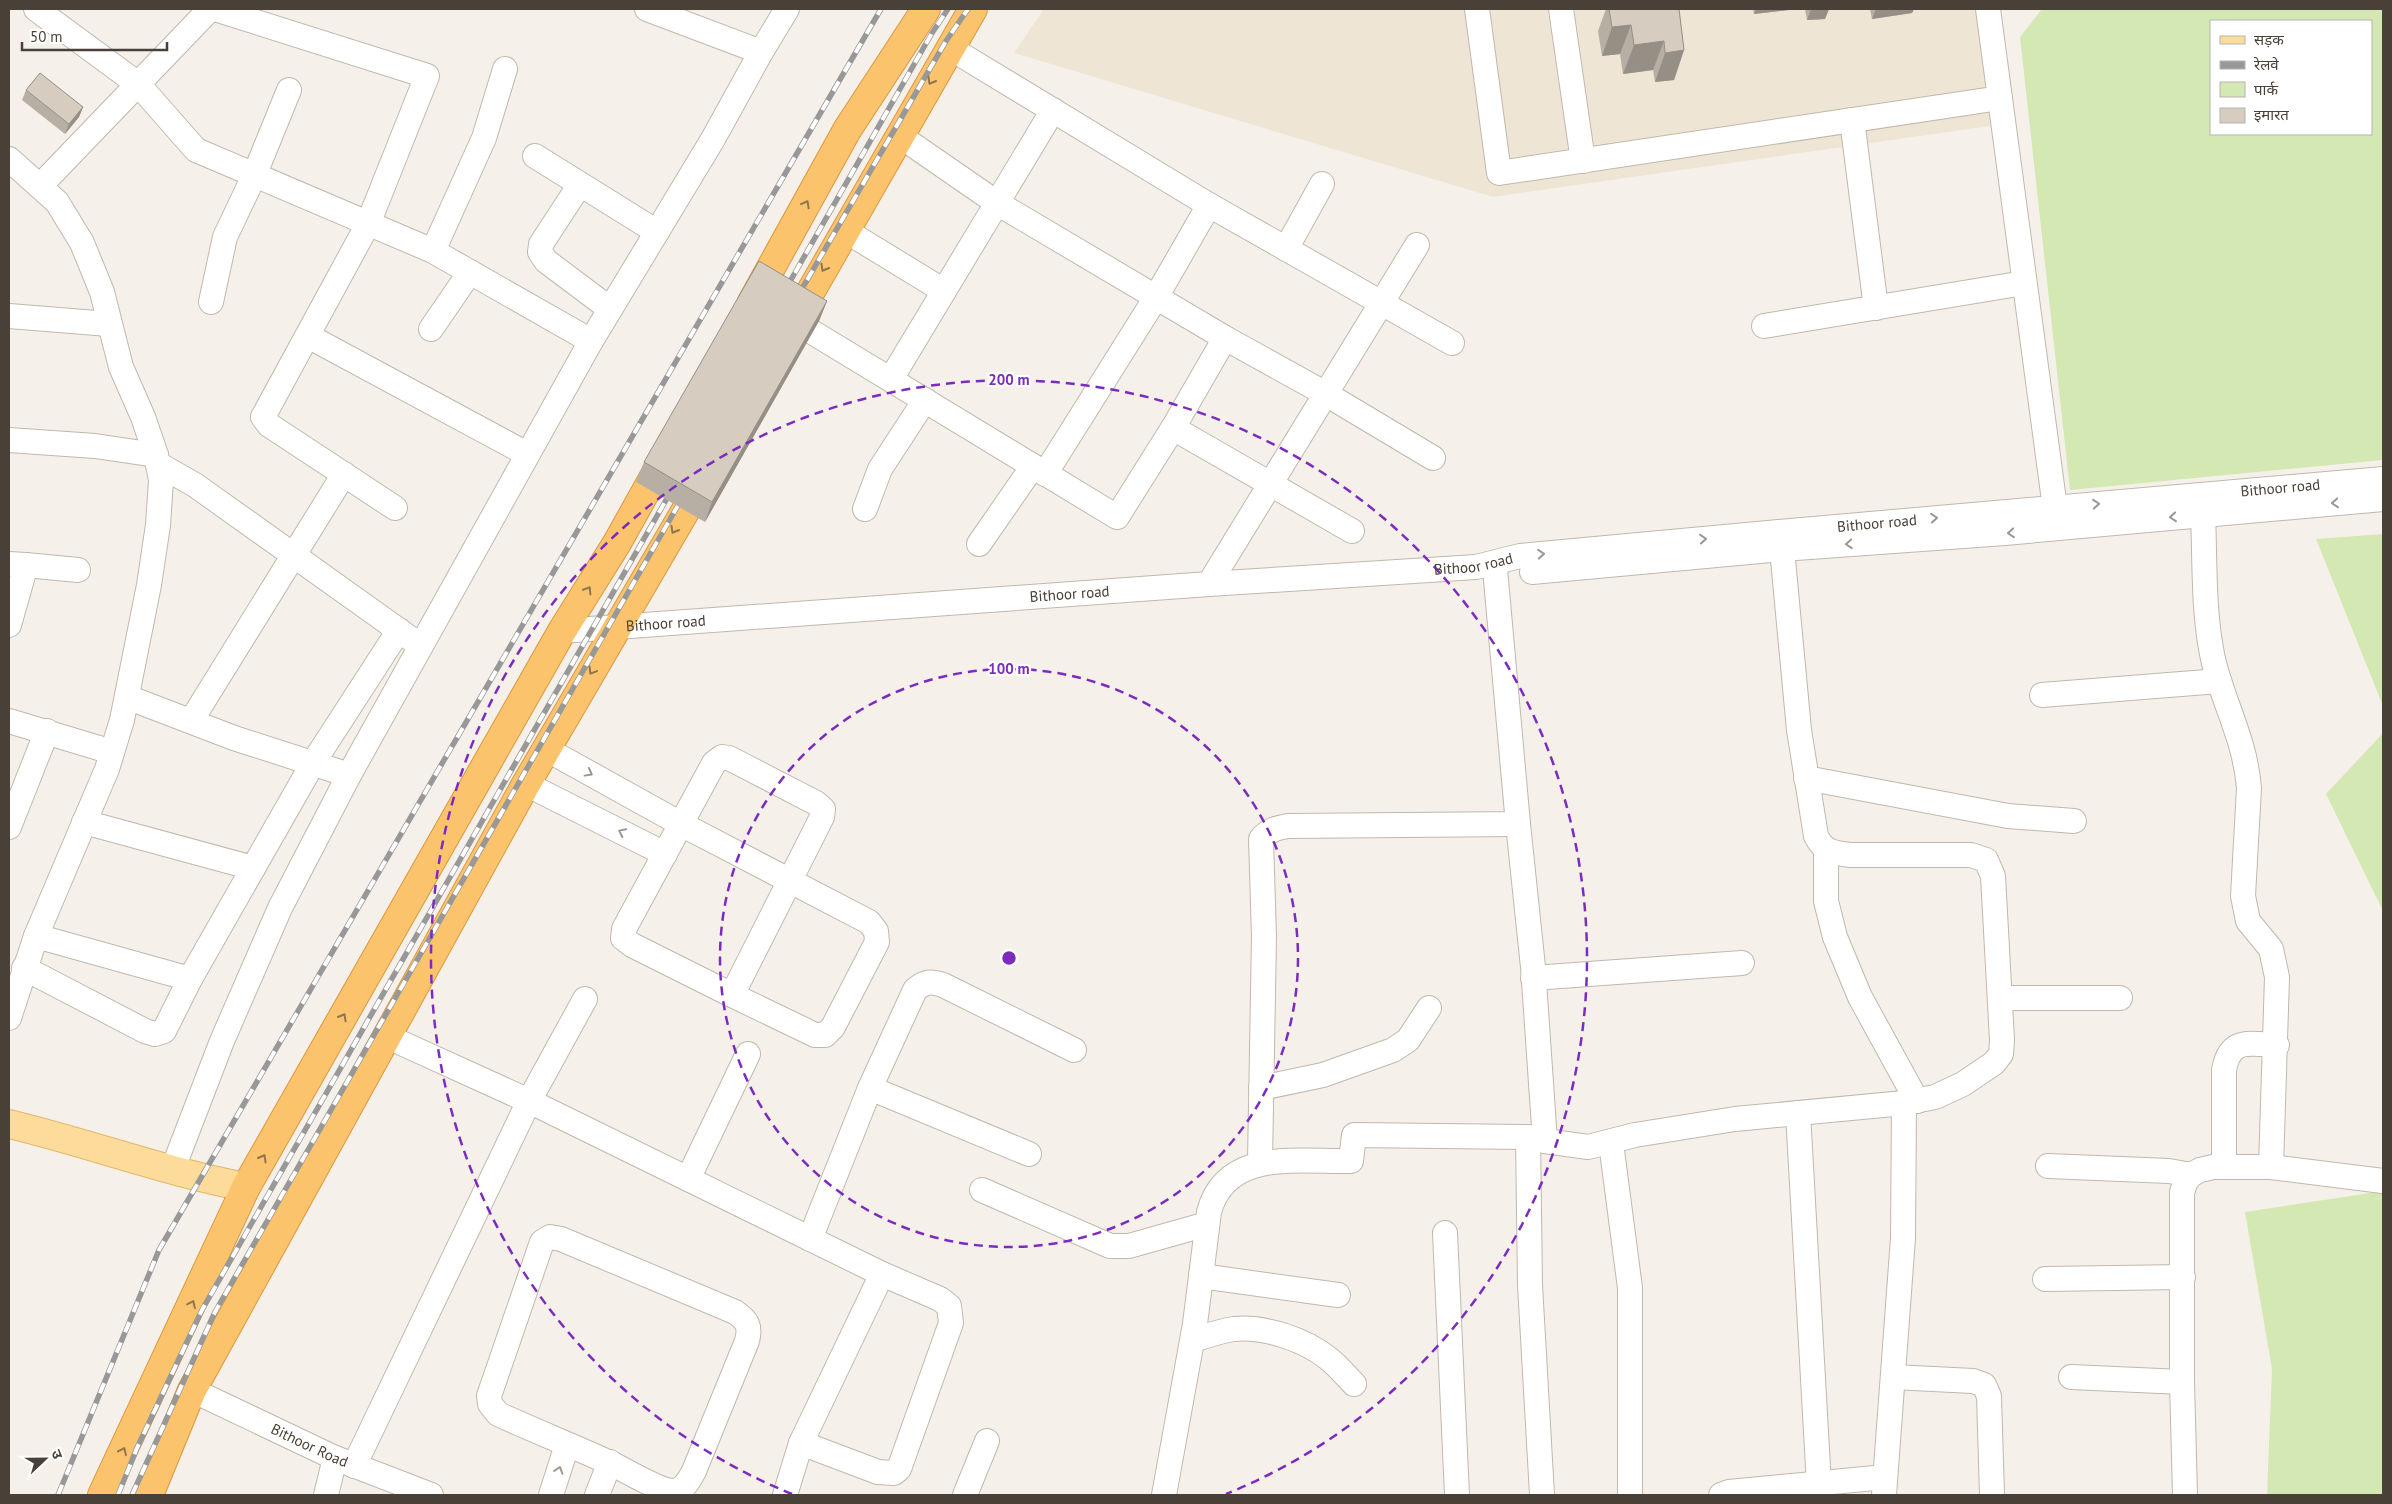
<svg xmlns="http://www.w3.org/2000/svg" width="2392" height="1504" font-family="'PT Sans','Noto Sans Devanagari',sans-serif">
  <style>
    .education { fill: #eee5d4 }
    .green { fill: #d4e8b3; fill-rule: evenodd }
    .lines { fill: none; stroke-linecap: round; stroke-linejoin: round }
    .minor-casing { stroke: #c0b8ac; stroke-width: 26 }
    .major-casing { stroke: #e3b769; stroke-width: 30 }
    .highway-casing { stroke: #dc973c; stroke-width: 30 }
    .minor { stroke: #fff; stroke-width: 24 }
    .major { stroke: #fddb9a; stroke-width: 28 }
    .highway { stroke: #fcc36d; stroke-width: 28 }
    .rail-casing { stroke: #989898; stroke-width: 5.5 }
    .rail { stroke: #fff; stroke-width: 4; stroke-dasharray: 11; stroke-linecap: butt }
    .wall { fill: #b8afa4 }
    .shaded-wall { fill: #968f86 }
    .building { fill: #d6ccbf; stroke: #968f86 }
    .oneway { stroke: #91754d }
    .oneway2 { stroke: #9b9692 }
    .ring { fill: none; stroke: #7b2cbf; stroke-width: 2.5; stroke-dasharray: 9 6 }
    .labels { text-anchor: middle; stroke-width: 4.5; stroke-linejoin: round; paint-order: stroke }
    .street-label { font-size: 15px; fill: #494138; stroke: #fff }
    .centre { fill: #7b2cbf; stroke: #fff; stroke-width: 2.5 }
    .ring-label { font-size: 15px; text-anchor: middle; font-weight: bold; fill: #7b2cbf; stroke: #fff; stroke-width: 4.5; stroke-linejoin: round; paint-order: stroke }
  </style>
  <rect width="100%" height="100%" fill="#f5f1ea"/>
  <path class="education" d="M1044 9H1981L1997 125 1493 197 1014 53Z"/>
  <path class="green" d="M2042 9H2383V460L2070 490 2020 37ZM2211 21H2371V134H2211Z
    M2383 534V706L2316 539Z
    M2383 733V911L2326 794Z
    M2383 1191V1495H2267L2272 1369 2245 1212Z"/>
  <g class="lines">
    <defs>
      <g id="minor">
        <path d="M36 9 138 84 196 150 433 251 591 341"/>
        <path d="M215 9 427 76 368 224 263 417 269 425 395 508"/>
        <path d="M1477 9 1499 173 2000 98"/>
        <path d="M1561 9 1583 161"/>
        <path d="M1988 9 2055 508"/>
        <path d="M950 48 1209 205 1452 343"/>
        <path d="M761 52 787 9"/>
        <path d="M1852 120 1876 308"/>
        <path d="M535 156 657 232"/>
        <path d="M9 159 57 202 82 243 102 292 121 367 143 417 156 455 161 480 158 525 149 585 122 720 107 769 36 936 9 1018"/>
        <path d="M40 186 210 9"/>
        <path d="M579 186 541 244 540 252 546 261 610 309"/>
        <path d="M846 231 944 291"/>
        <path d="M1286 249 1322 184"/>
        <path d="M433 251 484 138 505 69"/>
        <path d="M211 302 225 237 254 176 289 90"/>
        <path d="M9 316 109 324"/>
        <path d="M794 321 1117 517 1173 428 1225 338 997 203 900 136"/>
        <path d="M1764 326 2024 283"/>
        <path d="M431 329 470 272"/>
        <path d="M308 336 527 454"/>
        <path d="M1225 338 1326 394 1433 458"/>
        <path d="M891 379 1053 110"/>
        <path d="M1173 428 1352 531"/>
        <path d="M9 440 95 446 156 455"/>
        <path d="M158 464 195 485 411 639"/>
        <path d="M1045 474 1155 299 1209 205"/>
        <path d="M865 509 880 469 925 400"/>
        <path d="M2203 514C2205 562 2203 613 2213 659 2224 705 2245 739 2249 788L2243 896 2248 921 2271 949 2277 977 2271 1167"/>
        <path d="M979 544 1033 466"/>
        <path d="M9 564 26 565 9 625"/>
        <path d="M26 565 78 570"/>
        <path d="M1532 572 1782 549 2005 533 2383 499"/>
        <path d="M1209 584 1417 245"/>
        <path id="s1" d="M562 631 1209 584 1476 567 1520 556 1779 532 2383 479"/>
        <path d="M2042 695 2219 681"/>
        <path d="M127 697 234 738 349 775"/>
        <path d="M9 721 112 752"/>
        <path d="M191 721 344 474"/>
        <path d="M546 749 681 824 869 922 876 931 877 942 833 1027 825 1035H815L732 995"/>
        <path d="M722 757 729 758 816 803 823 809 822 817 732 995 632 945 623 938 624 929 714 763Z"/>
        <path d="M1806 778 2008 816 2074 821"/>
        <path d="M526 784 665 854"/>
        <path d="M84 822 253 868"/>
        <path d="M9 827 47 731"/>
        <path d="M1826 850V901L1835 937 1860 997 1917 1101"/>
        <path d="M36 936 190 979"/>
        <path d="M24 968 145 1031 155 1034 164 1031 190 979 313 763 399 630"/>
        <path d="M1533 978 1742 963"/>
        <path d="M2000 998H2120"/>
        <path d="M386 1036 529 1101 882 1274 940 1299 949 1306 951 1323 899 1469 894 1473 878 1472 801 1443"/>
        <path d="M870 1088 1029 1154"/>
        <path d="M1261 1088 1323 1075 1393 1050 1408 1040 1429 1008"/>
        <path d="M1798 1113 1819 1485"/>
        <path d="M1528 1137 1530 1285 1542 1495"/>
        <path d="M1545 1141 1588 1147 1635 1135 1735 1119 1904 1103 1935 1097 1963 1084 1994 1063 2001 1054 2002 1040 1993 876 1986 860 1971 855H1850C1833 853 1824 852 1816 836L1799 730 1782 549"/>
        <path d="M1611 1143 1630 1288V1495"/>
        <path d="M1260 1162 1264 937 1261 839C1268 830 1277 828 1288 826L1518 824 1495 569"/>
        <path d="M2048 1166 2169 1171 2191 1175"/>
        <path d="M2224 1167V1070C2230 1037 2249 1044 2277 1045"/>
        <path d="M172 1171 222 1041 280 908 349 775 591 341 713 139 761 52 647 9"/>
        <path d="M688 1179 748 1054"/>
        <path d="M982 1190 1110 1246H1129L1207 1224"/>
        <path d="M1445 1233 1457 1495"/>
        <path d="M550 1237 561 1239 735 1312C747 1320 751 1326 747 1341L694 1471C689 1480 684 1491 673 1491 659 1491 624 1469 610 1463 573 1446 535 1431 498 1414L490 1404 489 1396 542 1242Z"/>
        <path d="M810 1239 870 1088 915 990C925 981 931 981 943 985L1074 1050"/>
        <path d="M1201 1276 1338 1295"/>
        <path d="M2045 1279 2183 1277"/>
        <path d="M1193 1340C1206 1336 1220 1331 1234 1329 1265 1326 1306 1340 1329 1359 1338 1366 1346 1376 1354 1384"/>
        <path d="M1893 1377 1973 1381 1984 1385 1989 1396 1992 1495"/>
        <path d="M2071 1377 2182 1382"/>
        <path id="s2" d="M192 1390 335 1458 431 1495"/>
        <path d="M354 1466 529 1101 585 999"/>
        <path d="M326 1495 335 1458"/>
        <path d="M551 1495 567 1445"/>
        <path d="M597 1495 610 1462"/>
        <path d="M785 1495 801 1443 882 1274"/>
        <path d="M965 1495 987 1441"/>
        <path d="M1164 1495 1195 1324 1209 1212C1226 1148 1299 1162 1351 1161L1354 1135 1528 1137 1545 1141 1533 967 1518 824"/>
        <path d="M1721 1495 1729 1492 1885 1477"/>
        <path d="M1884 1495 1903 1238 1904 1103"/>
        <path d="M2185 1495 2182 1382V1192L2186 1181 2191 1175 2200 1170 2213 1167H2271L2383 1181"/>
      </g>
      <path id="major" d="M9 1124C89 1143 165 1172 246 1187"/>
      <path id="highway" d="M752 302 847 130 926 9
        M792 324 973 9
        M102 1495 246 1187 562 631 617 543 665 457
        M149 1495 192 1390 526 784 704 479"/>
    </defs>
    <use href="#minor" class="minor-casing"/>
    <use href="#major" class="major-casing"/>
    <use href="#highway" class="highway-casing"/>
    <use href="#minor" class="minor"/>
    <use href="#major" class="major"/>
    <use href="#highway" class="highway"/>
    <defs>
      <path id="rail" d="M784 292 932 33 948 9
        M796 299 946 41 968 9
        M58 1495 159 1250 881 9
        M118 1495 137 1448 202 1310 673 488
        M132 1495 215 1312 684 495"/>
    </defs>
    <use href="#rail" class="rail-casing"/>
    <use href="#rail" class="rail"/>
  </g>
  <path class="wall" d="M1606 9H1679L1684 50 1674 80 1655 82 1653 70 1623 74 1620 54 1602 56 1598 31Z
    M1753 9H1798L1754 14Z
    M1805 9H1829L1825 19 1807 20Z
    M1870 9H1914L1912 13 1872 19Z
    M26 90 83 107 79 117 65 134 22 100Z
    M827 301 819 321 705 522 636 482 644 462Z"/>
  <path class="shaded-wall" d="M1756 9H1798L1754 14Z
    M1811 9H1829L1825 19 1807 20Z
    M1876 9H1914L1912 13 1872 19Z
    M1631 25 1620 54 1602 56 1612 27Z
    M1664 41 1653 70 1623 74 1634 45Z
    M1684 50 1674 80 1655 82 1665 53Z
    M83 107 79 117 65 134 69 124Z
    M827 301 819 321 705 522 712 502Z"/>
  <path class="building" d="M1609 9H1679L1684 50 1665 53 1664 41 1634 45 1631 25 1612 27Z
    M40 73 83 107 69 124 26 90Z
    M759 261 827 301 712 502 644 462Z"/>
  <defs><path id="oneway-chevron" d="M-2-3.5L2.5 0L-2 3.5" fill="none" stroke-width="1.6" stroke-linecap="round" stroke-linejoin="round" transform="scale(1.25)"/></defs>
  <g class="oneway">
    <use href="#oneway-chevron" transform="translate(931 81) rotate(120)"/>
    <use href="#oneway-chevron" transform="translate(806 204) rotate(-61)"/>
    <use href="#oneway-chevron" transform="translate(824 268) rotate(120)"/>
    <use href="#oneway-chevron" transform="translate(674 530) rotate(120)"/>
    <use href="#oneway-chevron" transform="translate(588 590) rotate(-58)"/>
    <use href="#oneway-chevron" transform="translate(592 671) rotate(121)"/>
    <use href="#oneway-chevron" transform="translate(343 1017) rotate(-60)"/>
    <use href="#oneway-chevron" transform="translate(263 1158) rotate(-60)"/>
    <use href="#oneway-chevron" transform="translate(192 1304) rotate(-65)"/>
    <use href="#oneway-chevron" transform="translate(123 1451) rotate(-65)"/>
  </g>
  <g class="oneway2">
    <use href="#oneway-chevron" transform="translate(2335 503) rotate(175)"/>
    <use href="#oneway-chevron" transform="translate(2096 504) rotate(-5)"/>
    <use href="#oneway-chevron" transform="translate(2173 517) rotate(175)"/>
    <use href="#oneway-chevron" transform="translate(1934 518) rotate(-5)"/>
    <use href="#oneway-chevron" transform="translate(2011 533) rotate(175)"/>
    <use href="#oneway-chevron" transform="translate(1703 539) rotate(-5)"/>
    <use href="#oneway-chevron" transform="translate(1849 544) rotate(176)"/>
    <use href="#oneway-chevron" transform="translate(1541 554) rotate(-5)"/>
    <use href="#oneway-chevron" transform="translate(589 773) rotate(29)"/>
    <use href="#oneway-chevron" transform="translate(622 832) rotate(-154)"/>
    <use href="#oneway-chevron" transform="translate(559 1470) rotate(-72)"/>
  </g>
  <g class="ring">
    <circle cx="1009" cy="958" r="289"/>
    <path d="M792 1494A578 578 0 1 1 1226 1494"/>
  </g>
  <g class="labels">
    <g class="street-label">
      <text dy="5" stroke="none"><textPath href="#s1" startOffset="1725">Bithoor road</textPath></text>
      <text dy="5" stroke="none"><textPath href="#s1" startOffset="1320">Bithoor road</textPath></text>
      <text dy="5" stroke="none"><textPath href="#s1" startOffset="914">Bithoor road</textPath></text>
      <text dy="5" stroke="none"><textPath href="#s1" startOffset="509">Bithoor road</textPath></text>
      <text dy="5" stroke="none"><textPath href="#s1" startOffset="104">Bithoor road</textPath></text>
      <text dy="5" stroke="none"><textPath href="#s2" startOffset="130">Bithoor Road</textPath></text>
    </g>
  </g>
  <circle cx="1009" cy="958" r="8" class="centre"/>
  <g class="ring-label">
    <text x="1009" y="385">200 m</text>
    <text x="1009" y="674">100 m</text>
  </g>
  <rect width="2392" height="1504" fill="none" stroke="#494138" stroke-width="20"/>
  <rect x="2210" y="20" width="162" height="115" fill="#ffffff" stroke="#b6b3af"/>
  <rect x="2220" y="36" width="25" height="8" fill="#fddb9a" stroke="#b6b3af"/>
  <text x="2254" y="45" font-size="15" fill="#494138">सड़क</text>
  <rect x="2220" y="61" width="25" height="8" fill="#989898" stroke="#b6b3af"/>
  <text x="2254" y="70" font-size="15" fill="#494138">रेलवे</text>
  <rect x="2220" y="82" width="25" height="15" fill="#d4e8b3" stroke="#b6b3af"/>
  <text x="2254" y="95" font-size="15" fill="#494138">पार्क</text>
  <rect x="2220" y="108" width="25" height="15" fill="#d6ccbf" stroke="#b6b3af"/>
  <text x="2254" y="120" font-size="15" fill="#494138">इमारत</text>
  <g transform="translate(45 1459) rotate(68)" stroke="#ffffff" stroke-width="4" paint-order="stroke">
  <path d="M0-4L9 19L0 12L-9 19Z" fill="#494138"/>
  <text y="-8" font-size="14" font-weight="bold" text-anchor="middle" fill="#494138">उ</text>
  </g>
  <path d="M22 42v8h145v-8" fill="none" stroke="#494138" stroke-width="2.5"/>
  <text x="30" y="42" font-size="15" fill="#494138" stroke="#ffffff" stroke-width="4" paint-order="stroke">50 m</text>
</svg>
